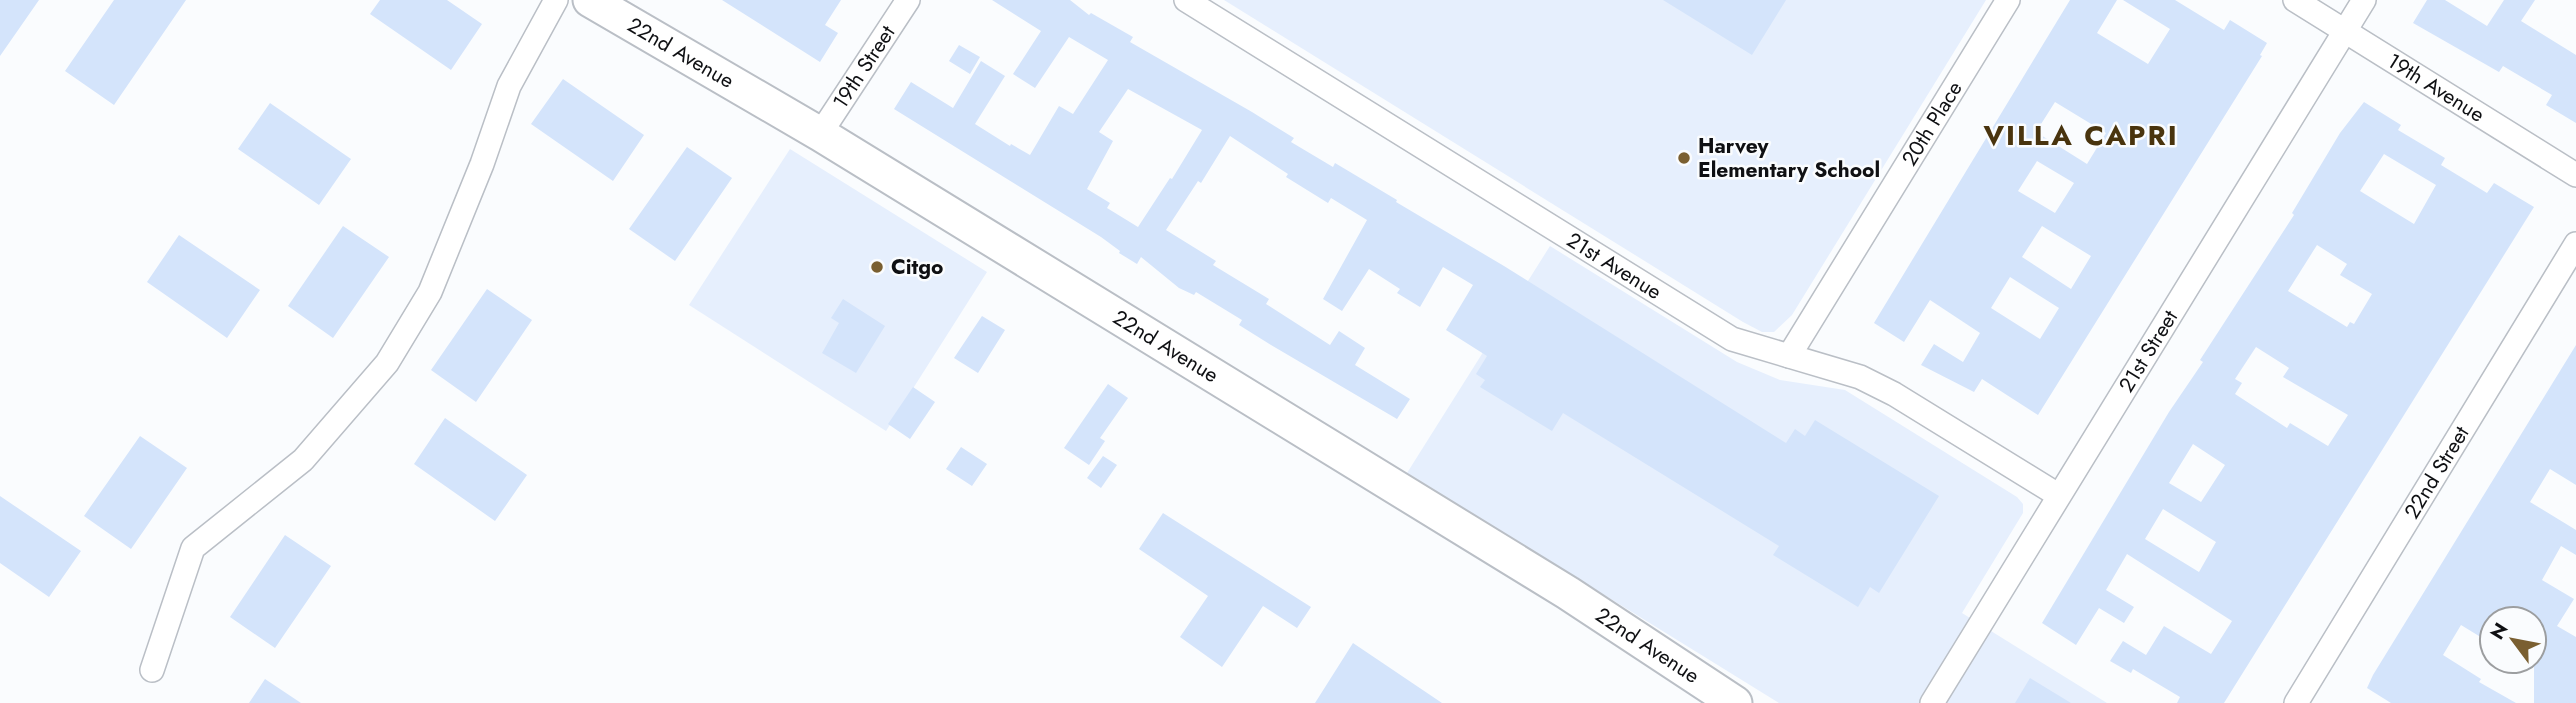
<svg xmlns="http://www.w3.org/2000/svg" width="2576" height="703" font-family="Jost,sans-serif">
  <style>
    .built { fill: #e6effd }
    .building { fill: #d4e4fb; fill-rule: evenodd }
    .lines { fill: none; stroke-linecap: round; stroke-linejoin: round }
    .street-casing { stroke: #babfc6; stroke-width: 26 }
    .secondary-casing { stroke: #babfc6; stroke-width: 37 }
    .street { stroke: #fff; stroke-width: 23 }
    .secondary { stroke: #fff; stroke-width: 33 }
    .poi-dot { fill: #7a5f31; stroke: #fafcfe; stroke-width: 2.5 }
    .labels { text-anchor: middle; stroke-width: 5; stroke-linejoin: round; paint-order: stroke }
    .street-label { font-size: 21px; fill: #0f1013; stroke: #fafcfe }
    .poi-label { font-size: 21px; font-weight: bold; fill: #0f1013; stroke: #fafcfe; text-anchor: start }
    .district-label { font-size: 28px; font-weight: bold; letter-spacing: 2px; fill: #49340e; stroke: #fafcfe }
  </style>
  <rect width="100%" height="100%" fill="#fafcfe"/>
  <path class="built" d="M1224 0H1986L1792 315 1774 332H1762L1743 322Z
    M790 149 987 272 886 431 689 305Z
    M1550 246 1737 362 1780 380 1845 390 2017 497 2023 504V513L1962 613 2107 703H1779L1407 473Z"/>
  <path class="building" d="M0 0H39L0 56Z
    M114 0H186L114 105 65 71Z
    M380 0H447L482 24 451 70 370 14Z
    M722 0H841L825 25 838 33 820 62Z
    M992 0H1070L1089 15 1091 13 1133 37 1130 42 1252 112 1294 138 1291 142 1333 167 1335 163 1397 200 1396 202 1504 266 1786 443 1795 429 1805 436 1815 420 1939 496 1879 593 1870 587 1858 607 1773 555 1779 546 1563 413 1552 431 1480 387 1485 380 1476 374 1487 356 1446 330 1473 285 1443 267 1420 307 1397 293 1400 289 1369 269 1342 311 1323 299 1367 220 1331 198 1328 203 1286 177 1288 174 1230 136 1201 183 1198 181 1166 230 1216 261 1213 265 1269 299 1266 304 1330 345 1339 331 1365 348 1355 365 1410 399 1397 419 1271 345 1239 325 1242 320 1196 292 1194 295 1179 288 1141 257 1137 264 1119 253 1120 251 1101 237 894 109 911 82 953 108 981 61 1005 76 975 124 1010 146 1011 144 1030 155 1059 106 1073 114 1108 60 1069 37 1035 88 1013 74 1041 31ZM1128 89 1202 130 1172 179 1170 178 1138 227 1107 208 1110 203 1087 189 1113 141 1099 132Z
    M1663 0H1786L1752 55Z
    M2070 0H2117L2097 33 2148 64 2170 29 2123 0H2175L2224 30 2230 20 2267 43 2260 55 2262 56 2038 415 1982 379 1974 392 1921 365 1934 344 1963 362 1980 333 1930 300 1904 342 1874 323ZM2055 102 2106 133 2087 164 2036 132ZM2037 161 2074 183 2055 213 2018 191ZM2042 226 2091 256 2071 289 2022 257ZM2010 277 2059 308 2040 339 1991 308Z
    M2427 0H2445L2487 26 2504 0H2535L2521 21 2576 55V123L2546 105 2552 95 2503 66 2499 72 2413 23Z
    M959 45 980 57 970 74 949 61Z
    M563 79 644 135 613 181 531 124Z
    M2364 102 2401 125 2398 130 2445 158 2441 165 2487 193 2494 183 2534 207 2224 703H2177L2180 697 2133 669 2131 673 2110 661 2123 641 2146 655 2164 626 2211 654 2232 621 2127 554 2106 590 2134 607 2124 623 2099 608 2076 645 2042 623 2169 412 2203 362 2200 360 2294 215 2292 213 2340 133ZM2384 154 2436 185 2414 224 2360 191ZM2317 245 2347 264 2340 275 2372 294 2354 324 2350 322 2347 327 2288 291ZM2256 347 2289 368 2283 377 2348 415 2328 446 2290 423 2287 428 2235 394 2242 383 2235 379ZM2193 444 2225 465 2201 502 2169 483ZM2163 509 2216 542 2199 572 2145 539Z
    M270 103 351 159 319 205 238 149Z
    M687 147 732 178 675 261 629 229Z
    M343 226 389 257 333 338 288 306Z
    M179 235 260 290 227 338 147 282Z
    M487 289 532 320 476 402 431 370Z
    M843 299 885 326 856 373 822 353 839 323 831 318Z
    M982 316 1005 330 978 373 954 358Z
    M2576 345V485L2550 469 2530 502 2576 530V555L2561 546 2542 580 2574 599 2557 626 2576 637V703H2534V619H2492V644L2461 625 2443 655 2481 679 2479 682 2516 703H2391L2367 688 2373 675Z
    M1108 384 1128 398 1100 438 1105 441 1089 465 1064 448Z
    M913 387 935 402 910 439 888 424Z
    M445 418 527 475 495 521 414 464Z
    M140 436 187 468 131 549 84 516Z
    M961 447 987 464 972 486 946 469Z
    M1103 456 1117 465 1101 488 1087 478Z
    M0 496 81 551 49 597 0 563Z
    M1163 513 1311 607 1297 628 1263 606 1222 667 1180 637 1208 596 1139 549Z
    M285 535 331 566 275 648 230 617Z
    M1353 643 1442 703H1315Z
    M2030 678 2071 703H2015Z
    M265 679 301 703H249Z"/>
  <g class="lines">
    <defs>
      <g id="street">
        <path id="s1" d="M1186 0 1732 339 1860 377 1894 394 2058 495"/>
        <path id="s2" d="M2295 0 2576 175"/>
        <path id="s3" d="M820 134 908 0"/>
        <path id="s4" d="M1789 356 2008 0"/>
        <path d="M152 670 193 548 303 460 387 363 430 292 482 164 509 86 556 0"/>
        <path id="s5" d="M1932 703 2364 0"/>
        <path id="s6" d="M2296 703 2576 244"/>
      </g>
      <g id="secondary">
        <path id="s7" d="M590 0 820 134 1568 593 1735 703"/>
      </g>
    </defs>
    <use href="#street" class="street-casing"/>
    <use href="#secondary" class="secondary-casing"/>
    <use href="#street" class="street"/>
    <use href="#secondary" class="secondary"/>
  </g>
  <g class="poi-dot">
    <circle cx="1684" cy="158" r="7"/>
    <circle cx="877" cy="267" r="7"/>
  </g>
  <g class="labels">
    <g class="street-label">
      <text dy="7" stroke="none"><textPath href="#s7" startOffset="105">22nd Avenue</textPath></text>
      <text dy="7" stroke="none"><textPath href="#s3" startOffset="80">19th Street</textPath></text>
      <text dy="7" stroke="none"><textPath href="#s2" startOffset="166">19th Avenue</textPath></text>
      <text dy="7" stroke="none"><textPath href="#s4" startOffset="273">20th Place</textPath></text>
      <text dy="7" stroke="none"><textPath href="#s1" startOffset="504">21st Avenue</textPath></text>
      <text dy="7" stroke="none"><textPath href="#s7" startOffset="672">22nd Avenue</textPath></text>
      <text dy="7" stroke="none"><textPath href="#s5" startOffset="413">21st Street</textPath></text>
      <text dy="7" stroke="none"><textPath href="#s6" startOffset="270">22nd Street</textPath></text>
      <text dy="7" stroke="none"><textPath href="#s7" startOffset="1239">22nd Avenue</textPath></text>
    </g>
    <g class="poi-label">
      <text x="1698" y="153">Harvey<tspan x="1698" dy="24">Elementary School</tspan></text>
      <text x="891" y="274">Citgo</text>
    </g>
    <g class="district-label">
      <text x="2081" y="145">VILLA CAPRI</text>
    </g>
  </g>
  <g transform="translate(2513 640) rotate(302)"><circle r="33" fill="#fafcfe" stroke="#9c9ea0" stroke-width="2"/>
  <path d="M0-5L12 26L0 18L-12 26Z" fill="#7a5f31"/>
  <text y="-10" font-size="19" font-weight="bold" text-anchor="middle" fill="#0f1013">N</text>
  </g>
</svg>
